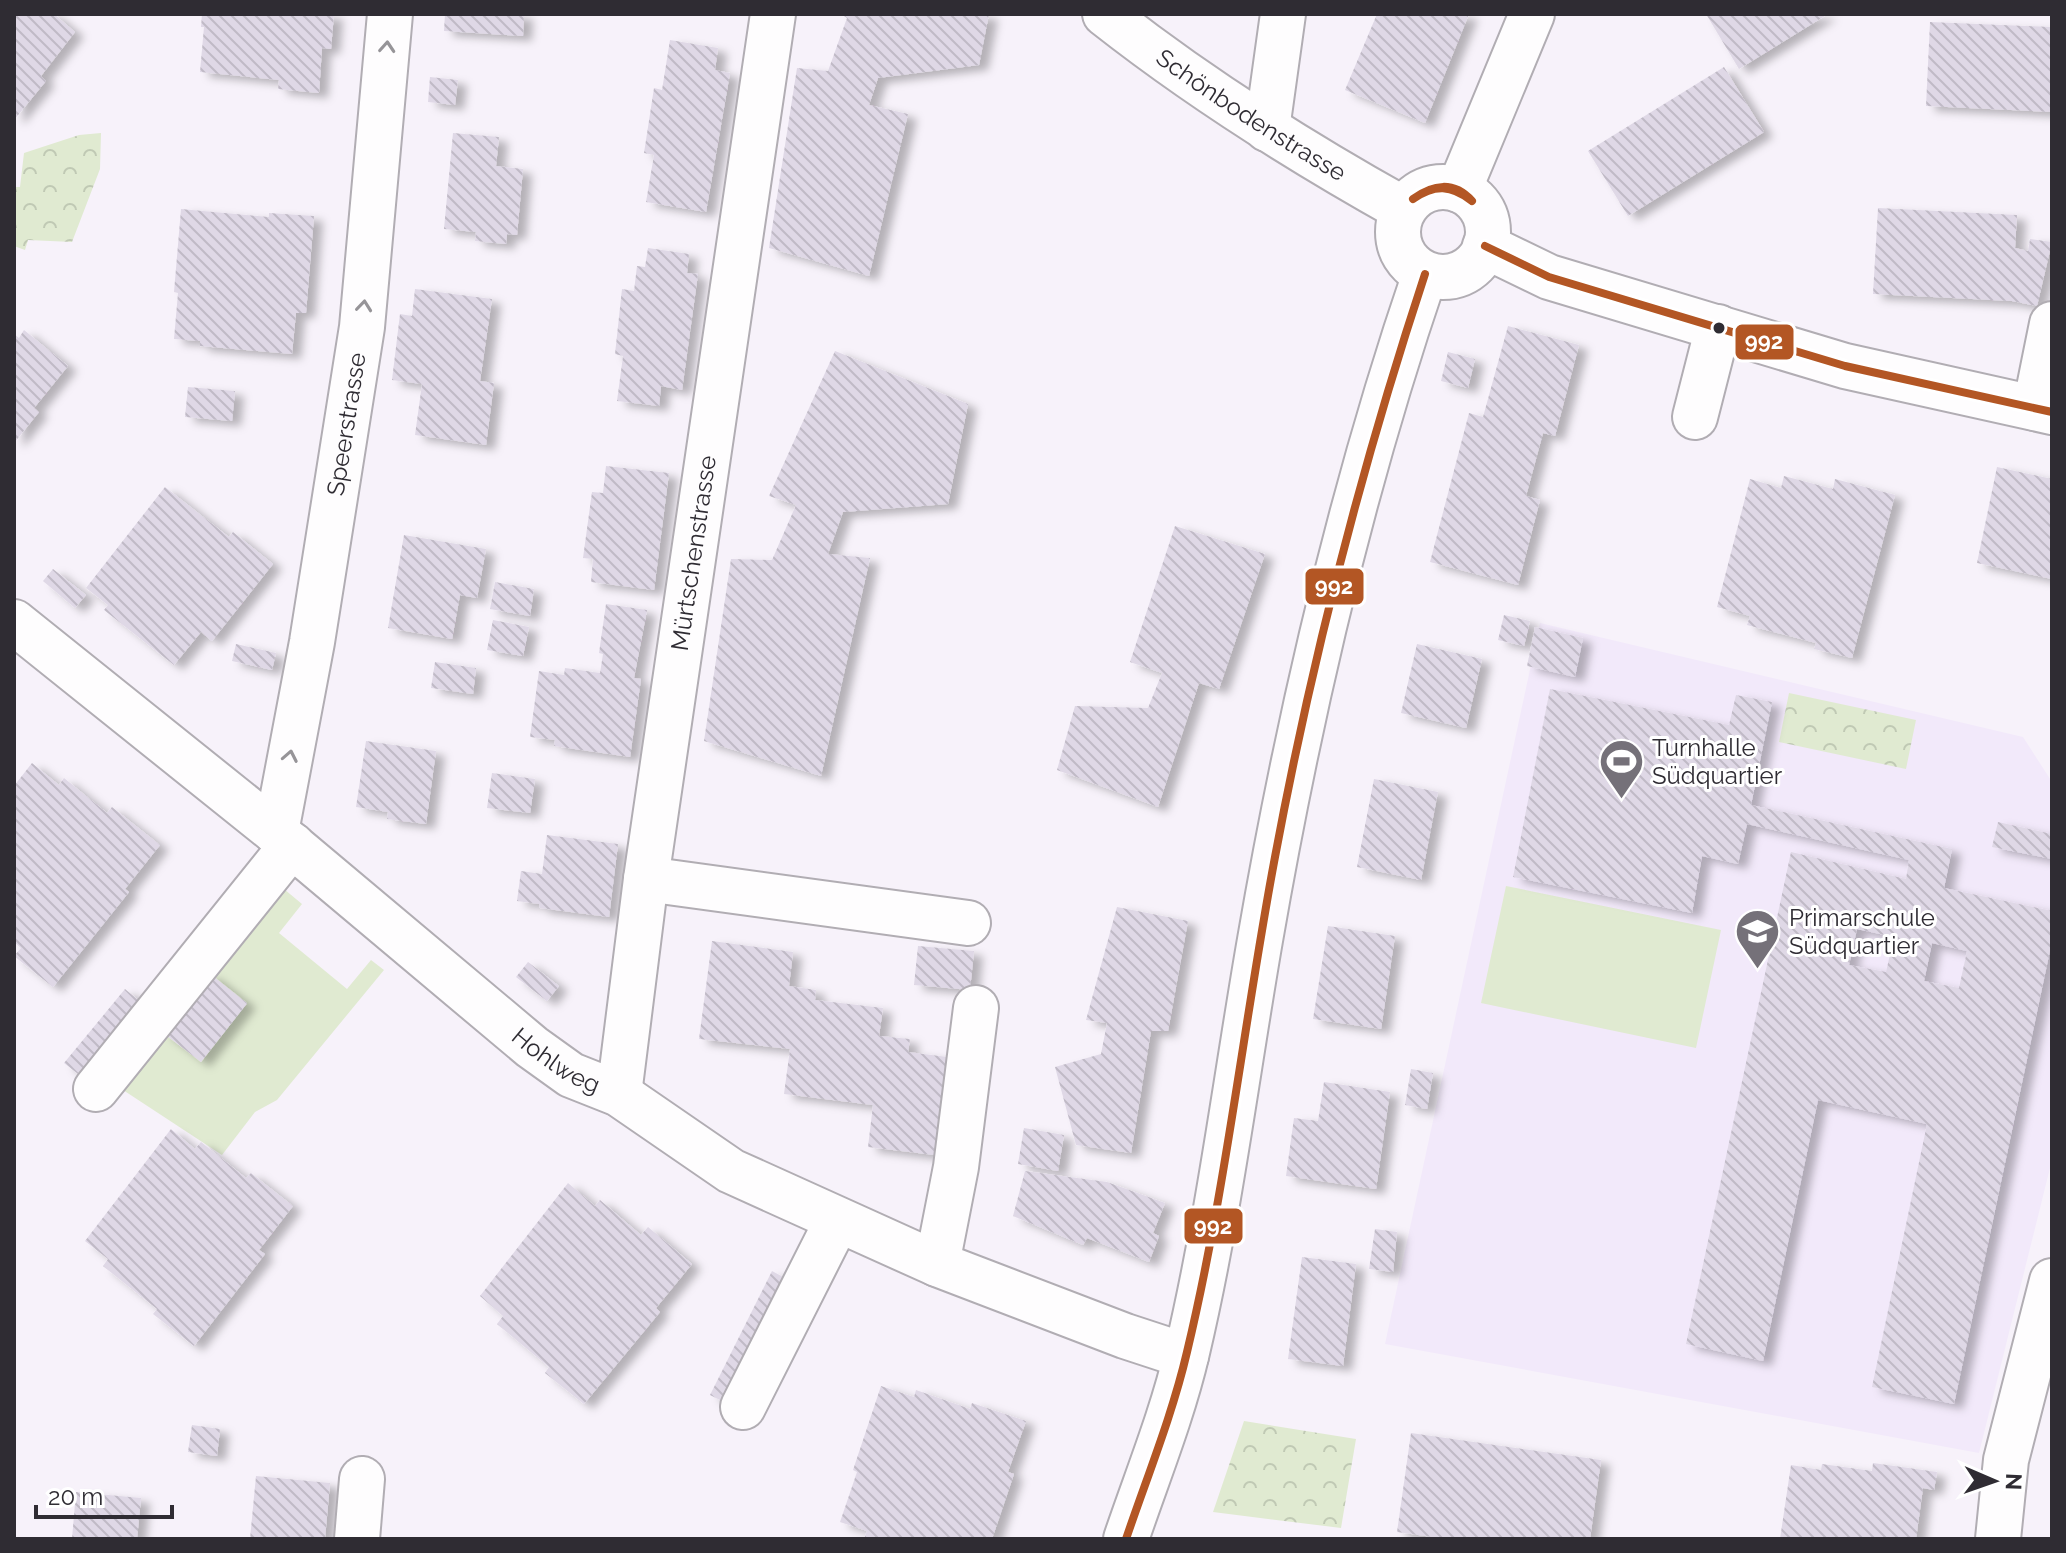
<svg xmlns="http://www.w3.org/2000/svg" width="2066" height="1553" font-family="Raleway,sans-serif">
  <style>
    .built { fill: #f2e9fa }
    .grass { fill: #e0ead1 }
    .forest { fill: url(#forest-crowns) }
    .building { fill: url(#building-back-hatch); fill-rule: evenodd; filter: url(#shadow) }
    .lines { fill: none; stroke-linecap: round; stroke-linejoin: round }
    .minor-casing { stroke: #b1adb3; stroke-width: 48 }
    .minor { stroke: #fefdfe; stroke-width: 44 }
    .bus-1-casing { stroke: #fff; stroke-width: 14 }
    .bus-1 { stroke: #b35624; stroke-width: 8 }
    .oneway { stroke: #969498 }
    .bus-dot { fill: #2f2c33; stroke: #fff; stroke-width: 3 }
    .labels { text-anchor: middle; stroke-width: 6; stroke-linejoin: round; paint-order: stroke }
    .street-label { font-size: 24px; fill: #2f2c33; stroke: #fff }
    .poi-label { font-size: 24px; fill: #2f2c33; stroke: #fff; text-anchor: start }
    .line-badge { stroke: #fff; stroke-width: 3 }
    .badge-label { font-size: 22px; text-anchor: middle; font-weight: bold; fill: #fff }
  </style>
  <defs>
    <pattern id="forest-crowns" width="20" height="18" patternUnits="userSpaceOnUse" patternTransform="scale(2)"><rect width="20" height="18" fill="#e0ead1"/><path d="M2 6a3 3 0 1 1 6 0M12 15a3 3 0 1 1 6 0" fill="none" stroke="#c0c9b4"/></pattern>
    <pattern id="building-back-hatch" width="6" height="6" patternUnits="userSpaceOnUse" patternTransform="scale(2)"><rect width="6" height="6" fill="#dfd8e6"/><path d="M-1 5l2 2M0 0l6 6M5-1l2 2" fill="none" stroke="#c0bac6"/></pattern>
    <filter id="shadow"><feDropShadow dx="9" dy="5" stdDeviation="4" flood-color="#0004"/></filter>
  </defs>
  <rect width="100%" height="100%" fill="#f7f2fa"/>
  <path class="built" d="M1540 623 2023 737 2052 782V1160L1979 1453 1385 1344Z"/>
  <path class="grass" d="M1506 886 1721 930 1696 1048 1481 1003Z
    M284 889 302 904 279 933 347 989 371 960 384 970 277 1100 255 1112 222 1155 123 1090 166 1035 201 1062 247 1004 209 973Z"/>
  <path class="forest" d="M101 133 100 169 72 242 28 240 25 250 14 246V187H20L24 153 79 135Z
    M1789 693 1916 720 1906 769 1779 742Z
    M1244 1421 1356 1439 1341 1528 1213 1512Z"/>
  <path class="building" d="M14 14H54L75 32 41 76 46 81 14 120Z
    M202 14H334L331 49 322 48 319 93 278 89 279 80 200 72 204 27H201Z
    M445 14H524L523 36 444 31Z
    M841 14H989L979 65 878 78 869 105 908 114 869 276 769 248 797 68 828 71 847 18Z
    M1377 14H1469L1425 123 1345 90Z
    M1706 14H1828L1739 69Z
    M1930 22 2052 27V112L1926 106Z
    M670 40 718 48 715 70 730 73 706 212 646 202 654 155 644 153 654 88 662 90Z
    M1724 67 1764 132 1628 216 1588 151Z
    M430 77 458 80 455 105 428 102Z
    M453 133 499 137 496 166 523 169 517 235 507 234 506 244 475 241 476 232 444 229Z
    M1878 208 2017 215 2015 248 2028 251 2030 239 2052 242 2037 306 2012 301 1873 294Z
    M181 209 269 217V213L314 216 306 313H296L292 354 200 346V341L174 339 178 293 174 292Z
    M648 248 689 254 687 273 698 274 682 390 661 386 659 406 617 401 623 356 615 354 622 289 634 291 637 266 645 267Z
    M415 289 492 299 480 381 494 383 486 445 415 435 422 384 392 380 400 314 412 316Z
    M1508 326 1579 345 1555 436 1543 433 1526 496 1540 500 1518 585 1430 562 1469 413 1483 417Z
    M24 330 68 366 34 408 39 412 14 443V334L19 338Z
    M835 351 968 404 948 504 843 512 828 554 870 558 821 776 704 741 731 559 772 560 796 505 769 496Z
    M1448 352 1475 359 1468 388 1441 381Z
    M188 387 235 391 232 421 185 417Z
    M606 466 669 473 654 590 591 582 593 559 583 558 592 492 603 493Z
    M1997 467 2052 479V579L1977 563Z
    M1784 476 1833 489 1835 479 1895 495 1852 658 1814 649 1816 643 1747 625 1750 616 1717 607 1750 479 1781 488Z
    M165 487 229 537 233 532 273 564 212 641 201 632 174 665 104 610 108 605 86 588Z
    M1175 526 1265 554 1219 689 1199 683 1158 807 1057 770 1075 706 1148 708 1162 673 1130 662Z
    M404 535 486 549 477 598 460 595 452 639 388 628Z
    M53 569 86 595 75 608 43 581Z
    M495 582 534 589 530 616 490 609Z
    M606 604 647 610 634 678 641 679 630 757 554 746 555 740 530 737 539 671 564 675 565 668 600 673 603 654 599 653Z
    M1504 615 1530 621 1524 646 1498 640Z
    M493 620 529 627 523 656 487 650Z
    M1535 627 1583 638 1575 677 1527 666Z
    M236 644 276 653 272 670 232 661Z
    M1417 644 1482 659 1466 728 1401 713Z
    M435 662 476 668 473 694 431 688Z
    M1550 689 1729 725 1736 695 1772 702 1751 805 1952 849 1944 888 2052 911V941L1954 1404 1872 1387 1927 1124 1818 1100 1763 1361 1686 1344 1791 852 1906 879 1909 860 1747 824 1738 864 1702 856 1692 913 1513 877ZM1857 929 1894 937 1886 972 1849 965ZM1932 943 1967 951 1959 988 1924 981Z
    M366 741 436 751 426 824 387 819 388 812 356 807Z
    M32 763 59 785 64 778 107 813 112 807 160 845 125 889 129 892 53 987 14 956 21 948 14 942V786Z
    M492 773 535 779 530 813 487 808Z
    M1374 779 1438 792 1421 880 1357 867Z
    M1998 822 2052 834V859L1992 847Z
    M547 835 618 844 609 917 540 908 539 904 517 901 521 871 542 874Z
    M1117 907 1188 921 1168 1031H1151L1131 1153 1076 1145 1055 1067 1101 1054 1107 1023 1086 1020Z
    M1328 926 1395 936 1381 1029 1313 1019Z
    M712 941 793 952 789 986 816 990 815 1000 883 1008 879 1036 910 1039 908 1052 963 1059 951 1157 868 1147 873 1105 784 1094 790 1049 699 1039Z
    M918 946 974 951 970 990 914 985Z
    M528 962 559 986 547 1001 516 977Z
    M209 973 247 1003 201 1062 162 1032Z
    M125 989 143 1004 82 1077 64 1063Z
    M1411 1069 1433 1073 1427 1109 1405 1105Z
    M1324 1082 1390 1092 1376 1189 1286 1176 1294 1118 1318 1121Z
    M1024 1128 1064 1135 1058 1171 1018 1164Z
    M171 1129 195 1149 201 1142 246 1178 251 1173 293 1206 259 1250 265 1254 194 1346 153 1314 157 1309 103 1266 108 1259 85 1241Z
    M1025 1171 1107 1182 1165 1203 1153 1233 1159 1236 1149 1262 1087 1238 1083 1245 1013 1216Z
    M568 1183 595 1206 600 1200 641 1235 648 1227 692 1264 656 1308 660 1312 584 1404 545 1373 549 1367 497 1324 503 1316 480 1296Z
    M1375 1229 1397 1232 1393 1272 1369 1269Z
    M1302 1257 1356 1264 1343 1366 1288 1359Z
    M772 1271 785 1278 724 1402 710 1395Z
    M881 1386 914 1397 916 1390 970 1409 972 1403 1026 1421 1008 1472 1014 1474 992 1539H864L867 1531 840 1522 857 1472 853 1470Z
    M192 1425 220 1429 217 1456 188 1452Z
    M1411 1433 1601 1460 1590 1539H1447L1397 1532Z
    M1873 1463 1937 1472 1934 1490 1923 1488 1916 1539H1780L1791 1465 1821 1470 1822 1464 1872 1471Z
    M256 1476 330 1483 325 1539H250Z
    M76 1492 141 1498 137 1539H72Z"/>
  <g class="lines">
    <defs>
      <g id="minor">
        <path id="s1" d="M1105 14C1199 88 1299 151 1403 209"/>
        <path d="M1267 129 1283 14"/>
        <circle cx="1443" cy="232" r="45"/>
        <path d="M1459 190 1532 14"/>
        <path d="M1485 246 1549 277 1845 366 2052 412"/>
        <path d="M2035 408 2052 324"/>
        <path d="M1695 417 1718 327"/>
        <path id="s2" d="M14 622 276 832 532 1047 571 1075 619 1094 731 1171 937 1264 1125 1336 1186 1356"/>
        <path id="s3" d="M276 832 312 642 362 327 390 14"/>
        <path d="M646 879 968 923"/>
        <path d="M96 1089 292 845"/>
        <path id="s4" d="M619 1094 646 879 773 14"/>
        <path d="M937 1264 956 1167 976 1008"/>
        <path d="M743 1407 837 1221"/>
        <path d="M357 1539 362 1479"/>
        <path d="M1126 1539C1147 1477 1172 1416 1187 1352 1219 1216 1236 1078 1260 940 1299 715 1351 490 1425 274"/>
        <path d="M1998 1539 2006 1460 2052 1281"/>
      </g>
    </defs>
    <use href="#minor" class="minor-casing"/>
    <use href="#minor" class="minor"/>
    <defs>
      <path id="bus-1" d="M1413 199C1433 184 1454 181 1472 201
        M1413 199C1435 184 1451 185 1472 201
        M1485 246 1549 277 1845 366 2052 412
        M1126 1539C1147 1477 1172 1416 1187 1352 1226 1189 1244 1021 1275 857 1312 659 1362 465 1425 274"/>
    </defs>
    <use href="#bus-1" class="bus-1-casing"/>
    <use href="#bus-1" class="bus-1"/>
  </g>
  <defs><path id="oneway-chevron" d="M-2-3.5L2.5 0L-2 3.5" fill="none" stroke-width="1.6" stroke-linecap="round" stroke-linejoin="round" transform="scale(2)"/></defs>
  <g class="oneway">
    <use href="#oneway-chevron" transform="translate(387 47) rotate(-86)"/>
    <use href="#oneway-chevron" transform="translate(364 306) rotate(-84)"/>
    <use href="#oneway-chevron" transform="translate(290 756) rotate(-79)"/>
  </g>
  <defs>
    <symbol id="stadium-pin" viewBox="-11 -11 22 30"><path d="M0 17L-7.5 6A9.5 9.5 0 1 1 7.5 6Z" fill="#757179" stroke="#fff"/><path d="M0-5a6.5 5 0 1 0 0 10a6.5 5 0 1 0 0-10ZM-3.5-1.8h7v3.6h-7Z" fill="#fff"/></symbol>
    <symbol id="school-pin" viewBox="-11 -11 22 30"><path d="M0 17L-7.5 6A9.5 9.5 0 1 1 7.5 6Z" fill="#757179" stroke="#fff"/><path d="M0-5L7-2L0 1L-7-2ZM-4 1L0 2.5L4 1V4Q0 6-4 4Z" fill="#fff"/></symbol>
  </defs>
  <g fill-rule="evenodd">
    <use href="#stadium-pin" x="1596" y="736" width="51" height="69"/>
    <use href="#school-pin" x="1732" y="906" width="51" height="69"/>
  </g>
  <circle class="bus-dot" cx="1719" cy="328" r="7"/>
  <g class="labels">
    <g class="street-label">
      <text dy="8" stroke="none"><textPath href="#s1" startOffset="178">Schönbodenstrasse</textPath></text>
      <text dy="8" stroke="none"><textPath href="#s3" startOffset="414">Speerstrasse</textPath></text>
      <text dy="8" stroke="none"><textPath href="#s4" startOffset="546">Mürtschenstrasse</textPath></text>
      <text dy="8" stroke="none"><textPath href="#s2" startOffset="698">Hohlweg</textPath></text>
    </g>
    <g class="poi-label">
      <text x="1652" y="756">Turnhalle<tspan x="1652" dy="28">Südquartier</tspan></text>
      <text x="1789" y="926">Primarschule<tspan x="1789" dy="28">Südquartier</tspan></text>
    </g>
  </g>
  <g class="line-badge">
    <rect x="1734" y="323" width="61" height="38" rx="8" fill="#b35624"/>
    <rect x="1304" y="567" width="61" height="39" rx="8" fill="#b35624"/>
    <rect x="1183" y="1207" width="61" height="38" rx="8" fill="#b35624"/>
  </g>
  <g class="badge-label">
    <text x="1764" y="349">992</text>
    <text x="1334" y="594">992</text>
    <text x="1213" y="1234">992</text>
  </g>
  <rect width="2066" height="1553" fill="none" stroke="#2f2c33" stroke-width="32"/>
  <g transform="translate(1994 1481) rotate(92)" stroke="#ffffff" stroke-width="6" paint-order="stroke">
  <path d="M0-6L14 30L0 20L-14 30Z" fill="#2f2c33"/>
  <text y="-12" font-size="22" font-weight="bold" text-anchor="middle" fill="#2f2c33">N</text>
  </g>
  <path d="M36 1505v12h136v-12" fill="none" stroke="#2f2c33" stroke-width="4"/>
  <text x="48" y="1505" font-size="24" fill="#2f2c33" stroke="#ffffff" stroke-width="6" paint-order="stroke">20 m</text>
</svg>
